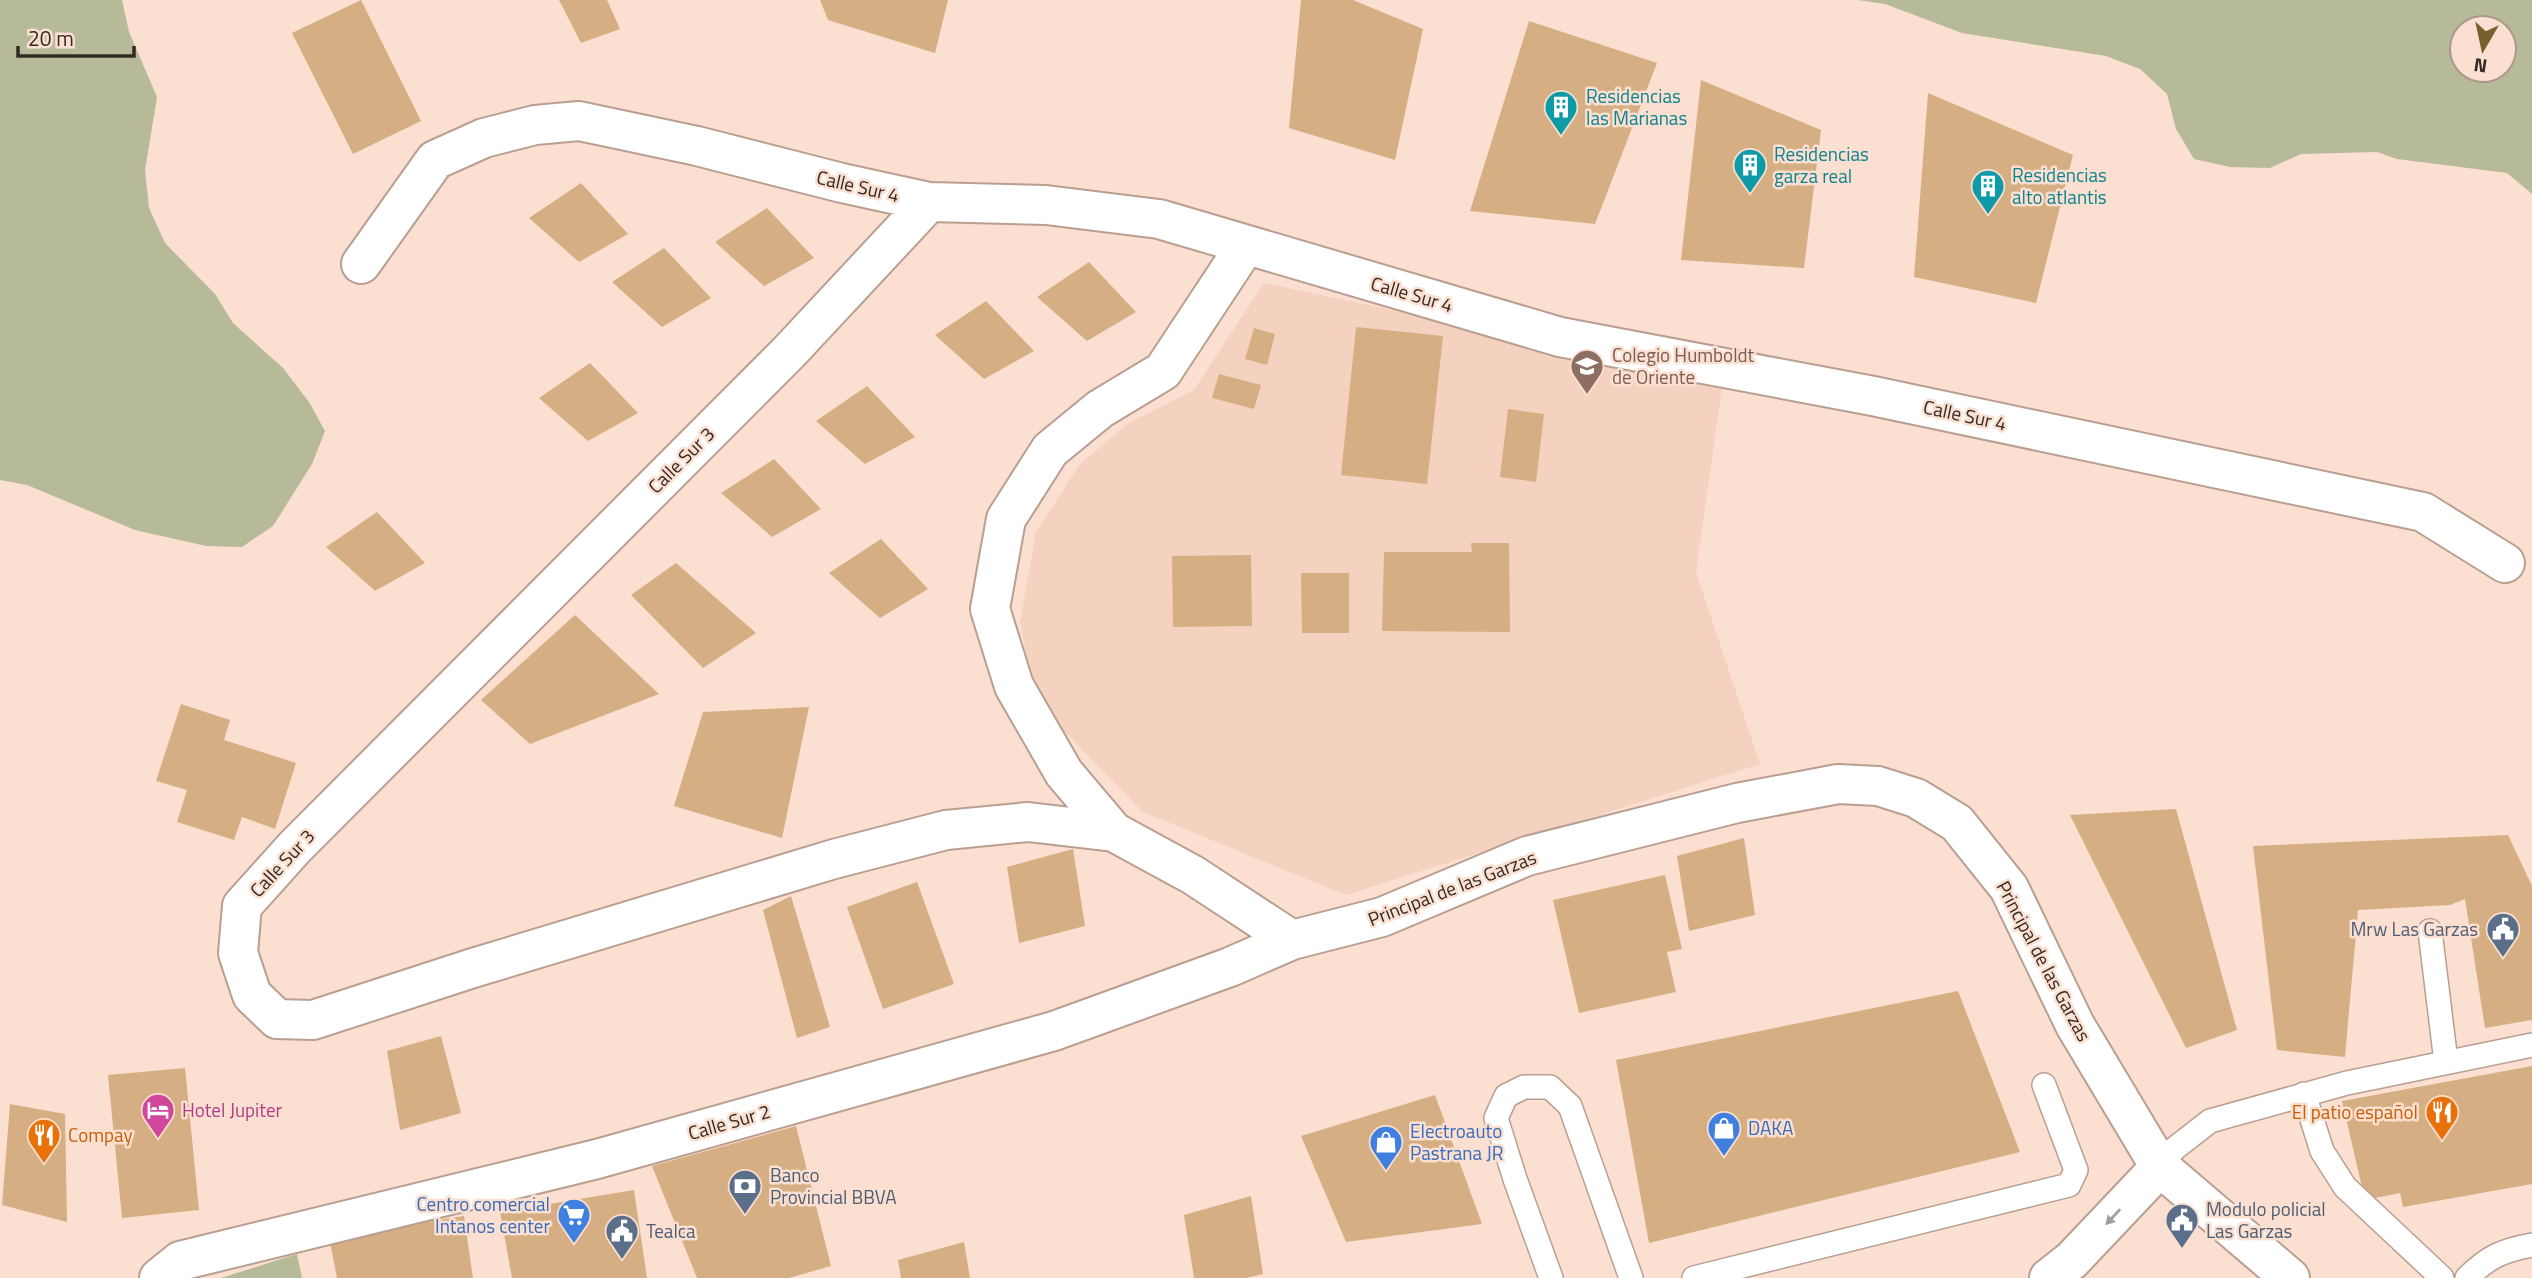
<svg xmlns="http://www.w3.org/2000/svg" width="2532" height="1278" font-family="'Titillium Web',sans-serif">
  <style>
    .built { fill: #f5d1bf }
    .green { fill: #b6ba98; fill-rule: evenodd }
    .building { fill: #d5af83 }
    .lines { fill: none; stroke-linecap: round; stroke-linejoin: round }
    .service-casing { stroke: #b99f91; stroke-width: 26 }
    .minor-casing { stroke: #b99f91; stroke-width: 42 }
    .service { stroke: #fff; stroke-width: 23 }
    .minor { stroke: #fff; stroke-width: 38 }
    .oneway { fill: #a49f9c }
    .labels { text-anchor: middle; stroke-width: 5; stroke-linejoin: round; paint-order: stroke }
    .culture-label { font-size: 19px; fill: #0d838f; stroke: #fbdfd0; text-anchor: start }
    .street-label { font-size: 19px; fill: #342a24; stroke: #fbdfd0 }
    .education-label { font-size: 19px; fill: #785e54; stroke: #fbdfd0; text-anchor: start }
    .service-label { font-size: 19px; fill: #4e5e75; stroke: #fbdfd0; text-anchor: start }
    .hotel-label { font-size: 19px; fill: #b23c85; stroke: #fbdfd0; text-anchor: start }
    .food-label { font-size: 19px; fill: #c56008; stroke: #fbdfd0; text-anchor: end }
    .shop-label { font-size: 19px; fill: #366cbe; stroke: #fbdfd0; text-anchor: start }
  </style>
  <rect width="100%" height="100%" fill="#fbdfd0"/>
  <path class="built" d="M1264 283 1723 380 1696 572 1760 764 1346 895 1143 812 1036 702 1020 622 1036 532 1080 464 1129 423 1194 390Z"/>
  <path class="green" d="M0 0H122L129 32 157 97 145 170 149 208 165 243 215 294 233 323 283 368 309 402 325 431 312 464 273 526 242 547 206 546 135 530 27 485 0 480Z
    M1858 0H2532V194L2507 173 2397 159 2377 152 2301 154 2270 168 2230 167 2194 159 2176 129 2167 94 2140 69 2106 56 1962 33 1885 4ZM2504 28V70H2462V28Z
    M297 1254 302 1278H221Z"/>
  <path class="building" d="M361 0 421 121 353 154 292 33Z
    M559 0H607L620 29 581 43Z
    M820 0H948L935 53 828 20Z
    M1301 0H1353L1423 29 1395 160 1289 128Z
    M1529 21 1657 63 1595 224 1470 211Z
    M1701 80 1821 130 1804 268 1681 260Z
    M1928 93 2073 155 2036 303 1914 277Z
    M581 183 628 234 579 262 529 218Z
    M767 208 814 258 764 286 715 242Z
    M664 248 711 298 662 327 612 282Z
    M1089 262 1136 312 1087 341 1037 297Z
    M986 301 1034 351 984 379 935 335Z
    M1356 327 1443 336 1427 484 1341 475Z
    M1254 328 1275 334 1267 365 1245 359Z
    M590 363 638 413 588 441 539 398Z
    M1219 374 1261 385 1254 409 1212 398Z
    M867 386 915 437 865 464 816 421Z
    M1508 409 1544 414 1536 482 1500 477Z
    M774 459 821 509 772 537 721 493Z
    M377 512 425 563 375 591 326 547Z
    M881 539 928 589 880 618 829 573Z
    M1471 543H1509L1510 632 1382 631 1384 552H1472Z
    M1251 555 1252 626 1173 627 1172 556Z
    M676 563 756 633 703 668 631 595Z
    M1301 573H1349V633H1302Z
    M575 615 659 694 530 744 481 700Z
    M181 704 230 720 224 740 296 763 275 829 242 817 234 840 177 822 187 790 156 781Z
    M809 707 782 838 674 806 703 712Z
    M2176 809 2237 1030 2186 1048 2070 815Z
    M2508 835 2532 886V1020L2485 1028 2465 899 2450 905 2358 910 2345 1057 2277 1050 2253 846Z
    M1744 838 1755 915 1689 931 1677 856Z
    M1073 849 1085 926 1019 943 1007 867Z
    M1665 875 1682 949 1667 952 1676 992 1579 1013 1553 900Z
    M917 882 954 984 883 1009 847 907Z
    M791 896 830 1027 797 1038 763 910Z
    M1958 991 2020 1152 1649 1243 1616 1060Z
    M441 1036 461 1113 400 1130 387 1051Z
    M2532 1066V1184L2403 1207 2400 1193 2365 1200 2342 1101Z
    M185 1068 199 1210 122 1218 108 1075Z
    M1435 1095 1482 1224 1346 1242 1301 1136Z
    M10 1104 65 1114 67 1222 2 1205Z
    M796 1126 831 1266 789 1278H697L652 1166Z
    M634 1190 647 1278H512L500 1212Z
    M1251 1196 1263 1274 1246 1278H1194L1184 1215Z
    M464 1216 473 1278H337L329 1237Z
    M964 1242 970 1278H901L898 1260Z"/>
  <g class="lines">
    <defs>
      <path id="service" d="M2430 931 2446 1062
        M2304 1094 2322 1151 2345 1187 2442 1278
        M2160 1167 2174 1149 2210 1121 2347 1083 2532 1045
        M1551 1278 1515 1179 1496 1118 1506 1096 1524 1087H1550L1570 1106 1631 1278
        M1694 1278 2069 1185 2076 1170 2044 1085
        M2467 1278C2488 1257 2503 1250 2532 1245"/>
      <path id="minor" d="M929 202 790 351 295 847 242 906 238 953 252 995 277 1019 313 1020 473 968 834 859 946 830 1028 822 1114 832
        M1246 245 1163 371 1100 409 1050 450 1006 519 990 609 1014 686 1064 773 1114 832 1193 875 1292 940 1382 917 1527 856 1737 803 1838 784 1878 786 1916 798 1957 823 2009 888 2075 1025 2160 1167 2290 1278
        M361 264 435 160 484 138 535 125 579 121 697 146 842 183 929 202 1046 205 1159 219 1560 337 1873 396 2423 512 2505 563
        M159 1278 180 1261 597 1159 1054 1031 1230 967 1292 940
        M2049 1278 2072 1260 2160 1167"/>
    </defs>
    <use href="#service" class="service-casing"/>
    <use href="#minor" class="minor-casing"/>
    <use href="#service" class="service"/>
    <use href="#minor" class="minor"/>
  </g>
  <defs><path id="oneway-solid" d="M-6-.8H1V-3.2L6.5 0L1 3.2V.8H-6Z" transform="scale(1.75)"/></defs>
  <use class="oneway" href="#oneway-solid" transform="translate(2113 1217) rotate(133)"/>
  <defs>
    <symbol id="building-pin" viewBox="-11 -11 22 30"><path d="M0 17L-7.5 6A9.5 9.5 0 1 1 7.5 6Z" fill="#0f9aa8" stroke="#fbdfd0"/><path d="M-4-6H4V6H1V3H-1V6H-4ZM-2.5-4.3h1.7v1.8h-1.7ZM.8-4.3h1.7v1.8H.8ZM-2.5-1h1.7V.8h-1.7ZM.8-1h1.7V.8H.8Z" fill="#fff"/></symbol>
    <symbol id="school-pin" viewBox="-11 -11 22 30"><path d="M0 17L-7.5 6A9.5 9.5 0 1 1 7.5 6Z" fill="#8d6e63" stroke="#fbdfd0"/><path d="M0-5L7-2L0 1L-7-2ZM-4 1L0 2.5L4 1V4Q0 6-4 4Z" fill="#fff"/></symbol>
    <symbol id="civic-pin" viewBox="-11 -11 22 30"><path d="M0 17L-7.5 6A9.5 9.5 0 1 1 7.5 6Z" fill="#5c6f8a" stroke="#fbdfd0"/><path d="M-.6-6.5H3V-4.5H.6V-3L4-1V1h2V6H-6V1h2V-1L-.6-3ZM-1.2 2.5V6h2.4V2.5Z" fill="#fff"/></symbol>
    <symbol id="hotel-pin" viewBox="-11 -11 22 30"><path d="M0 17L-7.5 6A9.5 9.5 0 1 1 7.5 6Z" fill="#d1479c" stroke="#fbdfd0"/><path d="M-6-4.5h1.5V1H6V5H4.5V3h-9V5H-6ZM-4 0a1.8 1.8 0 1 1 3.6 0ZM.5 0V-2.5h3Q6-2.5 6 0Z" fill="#fff"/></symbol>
    <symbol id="restaurant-pin" viewBox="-11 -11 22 30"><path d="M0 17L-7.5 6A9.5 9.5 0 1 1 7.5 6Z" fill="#e8710a" stroke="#fbdfd0"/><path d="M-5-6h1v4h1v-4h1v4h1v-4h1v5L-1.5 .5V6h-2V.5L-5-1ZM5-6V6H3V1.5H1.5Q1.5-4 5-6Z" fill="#fff"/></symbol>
    <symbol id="shop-pin" viewBox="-11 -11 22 30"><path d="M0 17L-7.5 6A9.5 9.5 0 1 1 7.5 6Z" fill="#3f7fe0" stroke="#fbdfd0"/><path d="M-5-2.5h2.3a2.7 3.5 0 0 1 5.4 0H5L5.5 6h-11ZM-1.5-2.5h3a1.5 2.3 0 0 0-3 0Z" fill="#fff"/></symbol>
    <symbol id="bank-pin" viewBox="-11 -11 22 30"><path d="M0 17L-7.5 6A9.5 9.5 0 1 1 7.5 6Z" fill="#5c6f8a" stroke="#fbdfd0"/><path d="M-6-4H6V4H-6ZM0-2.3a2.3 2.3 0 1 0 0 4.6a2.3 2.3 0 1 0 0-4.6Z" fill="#fff"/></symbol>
    <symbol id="supermarket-pin" viewBox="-11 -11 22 30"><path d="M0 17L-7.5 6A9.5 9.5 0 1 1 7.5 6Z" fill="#3f7fe0" stroke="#fbdfd0"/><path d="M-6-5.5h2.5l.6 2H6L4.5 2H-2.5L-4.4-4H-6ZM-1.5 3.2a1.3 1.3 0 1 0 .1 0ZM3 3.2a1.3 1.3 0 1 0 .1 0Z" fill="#fff"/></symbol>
  </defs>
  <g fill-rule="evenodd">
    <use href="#building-pin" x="1542" y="88" width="38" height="52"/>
    <use href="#building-pin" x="1731" y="146" width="38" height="52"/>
    <use href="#building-pin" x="1969" y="167" width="38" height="52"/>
    <use href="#school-pin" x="1568" y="347" width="38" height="52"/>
    <use href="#civic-pin" x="2484" y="910" width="38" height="52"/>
    <use href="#hotel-pin" x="139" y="1091" width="38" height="52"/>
    <use href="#restaurant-pin" x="2423" y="1093" width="38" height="52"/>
    <use href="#shop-pin" x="1705" y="1109" width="38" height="52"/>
    <use href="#restaurant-pin" x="25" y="1116" width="38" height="52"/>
    <use href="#shop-pin" x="1367" y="1123" width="38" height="52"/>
    <use href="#bank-pin" x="726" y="1167" width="38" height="52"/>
    <use href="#supermarket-pin" x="555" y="1196" width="38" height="52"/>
    <use href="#civic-pin" x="2163" y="1201" width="38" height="52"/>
    <use href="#civic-pin" x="603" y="1212" width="38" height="52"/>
  </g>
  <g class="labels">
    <g class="culture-label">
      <text x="1586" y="103">Residencias<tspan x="1586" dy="22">las Marianas</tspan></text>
      <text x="1774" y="161">Residencias<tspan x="1774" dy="22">garza real</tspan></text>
      <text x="2012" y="182">Residencias<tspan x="2012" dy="22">alto atlantis</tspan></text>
    </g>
    <g class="street-label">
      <text transform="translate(858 186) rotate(13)" y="7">Calle Sur 4</text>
      <text transform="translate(1412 294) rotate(16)" y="7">Calle Sur 4</text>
      <text transform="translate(1965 415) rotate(12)" y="7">Calle Sur 4</text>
      <text transform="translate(681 460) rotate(-45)" y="7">Calle Sur 3</text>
      <text transform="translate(282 863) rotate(-47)" y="7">Calle Sur 3</text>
      <text transform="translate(1452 888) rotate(-21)" y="7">Principal de las Garzas</text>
      <text transform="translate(2044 961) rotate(62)" y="7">Principal de las Garzas</text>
      <text transform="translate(729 1122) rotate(-16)" y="7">Calle Sur 2</text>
    </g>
    <g class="education-label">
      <text x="1612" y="362">Colegio Humboldt<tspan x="1612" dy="22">de Oriente</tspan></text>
    </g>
    <g class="service-label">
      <text x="2478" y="936" text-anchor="end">Mrw Las Garzas</text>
      <text x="770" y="1182">Banco<tspan x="770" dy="22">Provincial BBVA</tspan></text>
      <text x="2206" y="1216">Modulo policial<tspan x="2206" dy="22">Las Garzas</tspan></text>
      <text x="646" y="1238">Tealca</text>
    </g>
    <g class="hotel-label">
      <text x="182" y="1117">Hotel Jupiter</text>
    </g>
    <g class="food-label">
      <text x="2418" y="1119">El patio español</text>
      <text x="68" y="1142" text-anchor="start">Compay</text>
    </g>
    <g class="shop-label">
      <text x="1748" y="1135">DAKA</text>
      <text x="1410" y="1138">Electroauto<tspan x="1410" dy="22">Pastrana JR</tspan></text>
      <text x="550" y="1211" text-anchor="end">Centro comercial<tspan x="550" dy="22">Intanos center</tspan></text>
    </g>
  </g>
  <g transform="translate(2483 49) rotate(189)"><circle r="33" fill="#fbdfd0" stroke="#ab978b" stroke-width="2"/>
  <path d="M0-5L12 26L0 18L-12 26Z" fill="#775f2f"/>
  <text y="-10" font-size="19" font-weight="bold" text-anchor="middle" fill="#342a24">N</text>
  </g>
  <path d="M18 46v10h116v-10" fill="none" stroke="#342a24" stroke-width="3.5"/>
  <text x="28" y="46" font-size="21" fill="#342a24" stroke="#fbdfd0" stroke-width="5" paint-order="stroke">20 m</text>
</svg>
